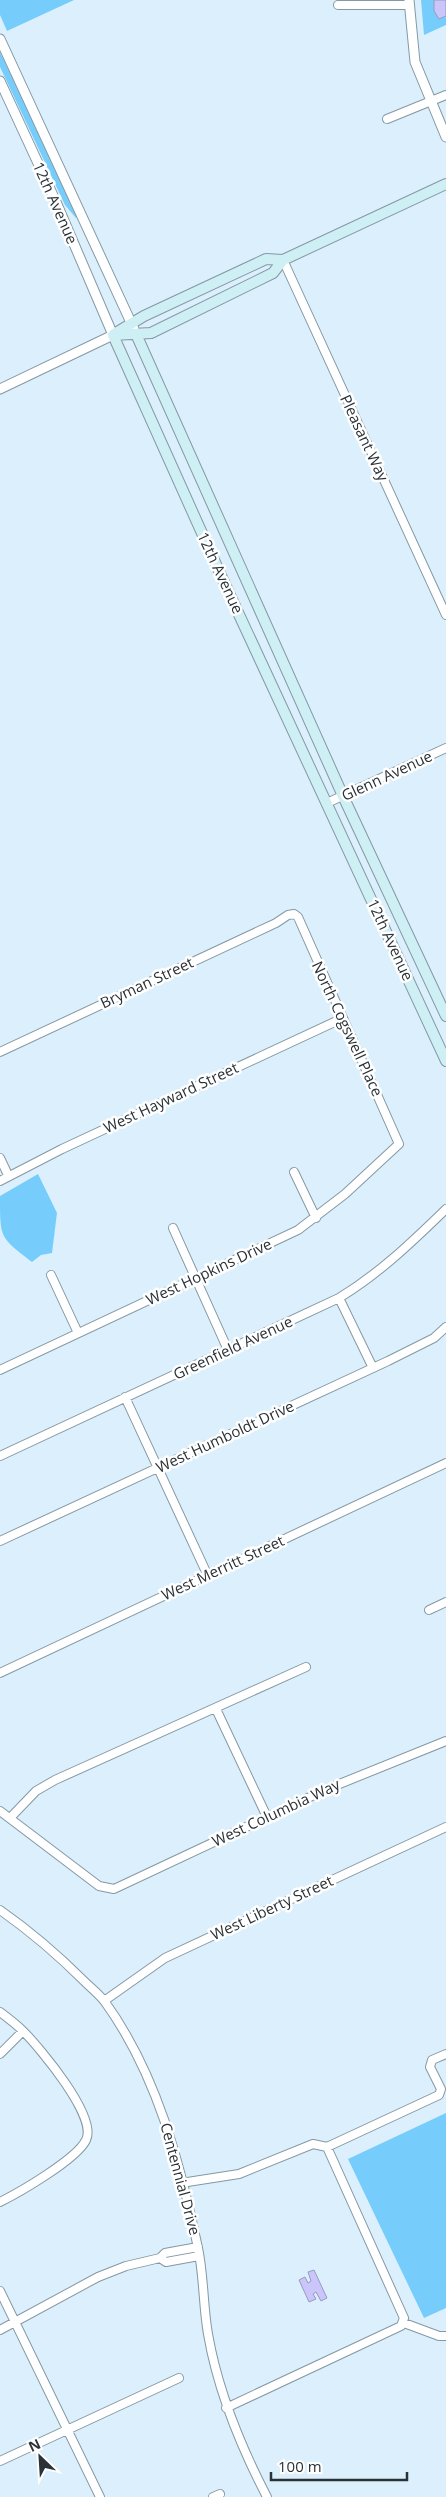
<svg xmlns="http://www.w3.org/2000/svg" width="446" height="2497" font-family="'Open Sans',sans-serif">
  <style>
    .green { fill: #76cdfc }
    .water { fill: #cac5fa; stroke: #9a99c0 }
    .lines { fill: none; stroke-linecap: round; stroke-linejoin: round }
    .minor-casing { stroke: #8598a3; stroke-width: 10 }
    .tertiary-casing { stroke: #8598a3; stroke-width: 11 }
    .secondary-casing { stroke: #8598a3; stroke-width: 12 }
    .minor { stroke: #fff; stroke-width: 8 }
    .tertiary { stroke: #fff; stroke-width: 9 }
    .secondary { stroke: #ceeff4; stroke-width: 10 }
    .labels { text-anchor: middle; stroke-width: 5; stroke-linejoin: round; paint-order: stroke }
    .street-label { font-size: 15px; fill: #2a3237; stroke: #fff }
  </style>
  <rect width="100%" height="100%" fill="#dbf0fc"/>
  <path class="green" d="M0 0H74L7 31 0 15Z
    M421 0H446V25L424 35Z
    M0 52 78 216 76 218 65 205 0 67Z
    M38 1174 57 1213 52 1253 41 1255 32 1262C0 1237 0 1239 0 1196Z
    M446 2113V2308L424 2318 348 2159Z"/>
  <path class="water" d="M434 0H446V16L439 19 434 11Z
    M314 2270 327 2298 321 2301 316 2292 313 2294 316 2299 309 2302 299 2280 305 2277 308 2283 311 2281 308 2272Z"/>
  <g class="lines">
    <defs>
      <path id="minor" d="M338 5H408
        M387 119 446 95
        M283 260 446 615
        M327 803 446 748
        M0 1052 276 923 288 915 294 914 298 917 399 1144 345 1194 298 1230 0 1370
        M0 1158 8 1175
        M294 1172 316 1218
        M0 1181 62 1149 343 1018
        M173 1228 228 1350
        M51 1275 78 1333
        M339 1298 373 1368
        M125 1397 208 1576
        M0 1456 339 1298C380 1273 412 1242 446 1209
        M0 1541 388 1361 434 1338 446 1327
        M429 1610 446 1602
        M0 1673 446 1463
        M216 1709 267 1817
        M0 1811 99 1886 114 1889 327 1789 446 1741
        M10 1818 36 1791 55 1780 306 1667
        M0 1910C30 1931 58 1955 84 1981 91 1988 99 1994 105 2002 157 2074 180 2163 198 2248 204 2276 203 2306 208 2334 218 2392 240 2445 267 2497
        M104 2001 165 1958 446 1827
        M0 2012C8 2018 16 2024 23 2031 40 2048 98 2117 86 2140 77 2159 20 2192 0 2202
        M0 2054 23 2031
        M327 2147 439 2095 441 2089 430 2067 432 2060 446 2054
        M181 2183 239 2174 313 2144 327 2147 404 2318 401 2326 226 2408
        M160 2258 166 2262 199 2256
        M0 2291 100 2497
        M404 2323 439 2336H446
        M0 2330 98 2277 126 2266 160 2258 165 2253 198 2247
        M0 2461 179 2378
        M213 2497 220 2494"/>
      <path id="tertiary" d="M409 0 415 62 446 137
        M0 39 134 329
        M0 81 56 202 113 335 0 389"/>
      <path id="secondary" d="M114 334 144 316 266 259 283 260
        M136 334 343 796 446 1016
        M113 335 223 580 446 1061
        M113 335 151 333 273 273 283 260 446 184"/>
    </defs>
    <use href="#minor" class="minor-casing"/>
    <use href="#tertiary" class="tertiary-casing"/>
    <use href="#secondary" class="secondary-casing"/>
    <use href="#minor" class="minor"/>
    <use href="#tertiary" class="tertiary"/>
    <use href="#secondary" class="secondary"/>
  </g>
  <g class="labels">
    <g class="street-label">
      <text transform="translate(55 203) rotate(66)" y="5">12th Avenue</text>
      <text transform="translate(364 438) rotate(65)" y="5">Pleasant Way</text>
      <text transform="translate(220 573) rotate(65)" y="5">12th Avenue</text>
      <text transform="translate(387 776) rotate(-25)" y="5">Glenn Avenue</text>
      <text transform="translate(390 940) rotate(65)" y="5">12th Avenue</text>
      <text transform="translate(147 983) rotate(-25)" y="5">Bryman Street</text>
      <text transform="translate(347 1029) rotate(65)" y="5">North Cogswell Place</text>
      <text transform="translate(171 1098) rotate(-25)" y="5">West Hayward Street</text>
      <text transform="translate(209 1272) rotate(-25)" y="5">West Hopkins Drive</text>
      <text transform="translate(233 1348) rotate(-25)" y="5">Greenfield Avenue</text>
      <text transform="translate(225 1437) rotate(-25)" y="5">West Humboldt Drive</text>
      <text transform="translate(223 1568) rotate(-25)" y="5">West Merritt Street</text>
      <text transform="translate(276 1813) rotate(-25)" y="5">West Columbia Way</text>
      <text transform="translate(272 1908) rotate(-25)" y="5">West Liberty Street</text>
      <text transform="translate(180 2179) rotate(75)" y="5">Centennial Drive</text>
    </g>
  </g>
  <g transform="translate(40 2457) rotate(335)" stroke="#ffffff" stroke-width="4" paint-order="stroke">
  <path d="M0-4L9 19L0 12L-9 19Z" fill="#2a3237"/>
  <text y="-8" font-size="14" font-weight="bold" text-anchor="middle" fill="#2a3237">N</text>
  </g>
  <path d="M271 2472v8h136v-8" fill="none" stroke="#2a3237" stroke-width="2.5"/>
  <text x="278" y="2472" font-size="15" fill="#2a3237" stroke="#ffffff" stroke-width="4" paint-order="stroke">100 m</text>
</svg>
